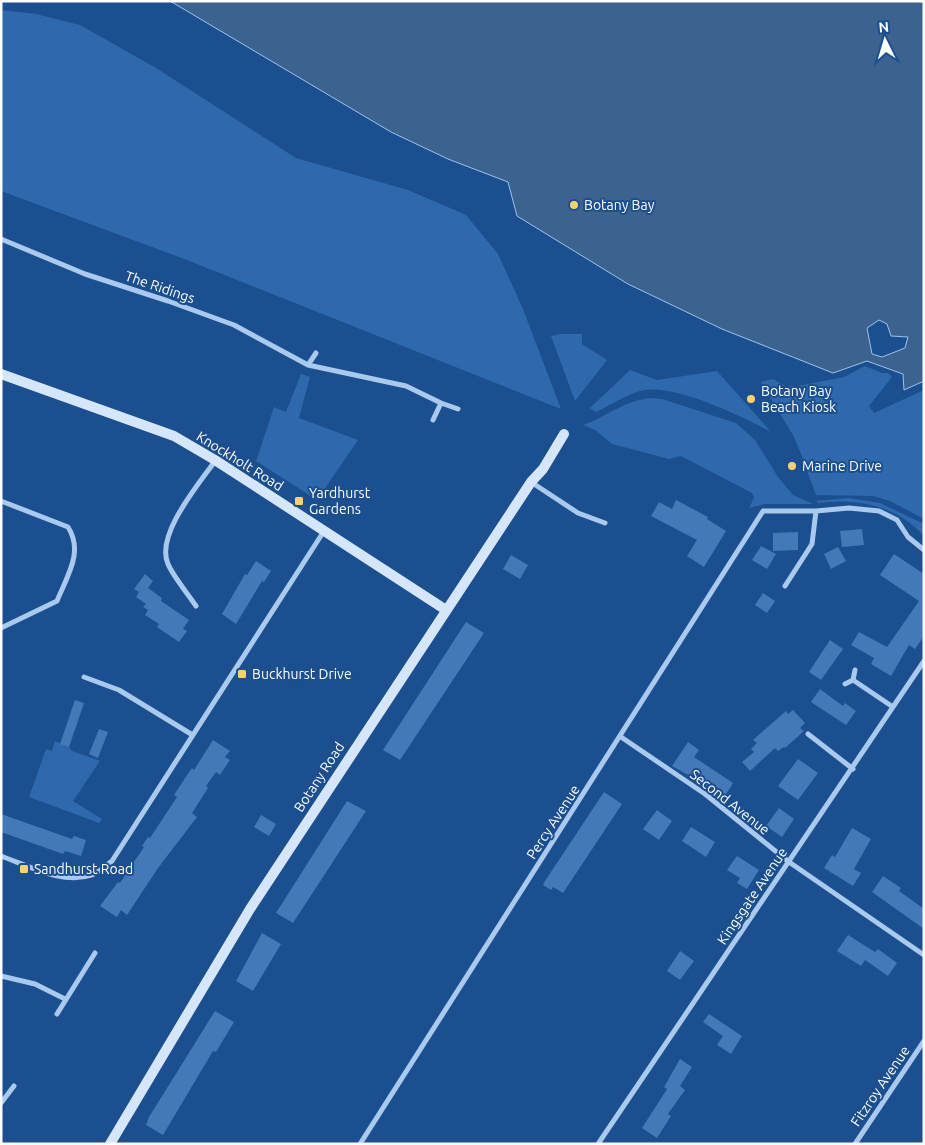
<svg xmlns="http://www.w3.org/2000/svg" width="925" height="1145" font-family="Ubuntu,sans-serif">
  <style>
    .green { fill: #2e69ad }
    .water { fill: #3c6290; stroke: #9cc4f0; fill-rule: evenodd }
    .building { fill: #4478b7 }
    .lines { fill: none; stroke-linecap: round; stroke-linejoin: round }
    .street { stroke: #a9c9ee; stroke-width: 5 }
    .secondary { stroke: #d6e6fa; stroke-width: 10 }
    .poi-dot { fill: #ffd166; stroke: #1b4f8f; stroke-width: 2 }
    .labels { text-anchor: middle; stroke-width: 4; stroke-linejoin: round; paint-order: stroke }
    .poi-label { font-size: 14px; fill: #fff; stroke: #1b4f8f; text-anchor: start }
    .street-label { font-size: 14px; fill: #fff; stroke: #1b4f8f }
  </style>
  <rect width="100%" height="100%" fill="#1b4f8f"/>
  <path class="green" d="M1 10 36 14 80 25 156 68 296 158 408 190 466 215 498 254 523 309 561 409 187 260 1 191Z
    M560 334H582V344L607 360 575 401 551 336Z
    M865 366 882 373H888L892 377 869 406 874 413 924 390V519L890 501 873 496 816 495 807 471 803 469 806 466 794 437 761 382 773 379 785 386H798L844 377Z
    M630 370 657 380 717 371 771 432C742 416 677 385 645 390 631 392 609 406 596 412L590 408Z
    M301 374 310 377 299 418 358 440 317 500 256 461 274 407 286 412Z
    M651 398 662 399 736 423 755 440 778 477 793 495 813 504H765L749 508 754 498 752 493 681 456 669 459 612 444 595 430 583 425C606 417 625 400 651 398Z
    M848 498 880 503 924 524V536C896 505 857 498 818 503L816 501Z
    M55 741 69 747 72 751 100 761 73 801 102 819 99 823 29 797 46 749 52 751Z"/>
  <path class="water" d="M170 1H924V381L904 390 903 374 867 361 833 373 722 329 628 284 517 216 508 182 448 159 391 132ZM879 320 887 324 891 336 908 337 905 348 882 357 872 354 867 328Z"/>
  <path class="building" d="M676 500 708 517 707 519 726 531 704 567 687 556 697 540 651 516 659 502 672 509Z
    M862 529 864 545 842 547 840 531Z
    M798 532V550L773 551V533Z
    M761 546 776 554 767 569 752 560Z
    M838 547 846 561 831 569 824 554Z
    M894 554 924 574V636L915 649 909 645 891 676 871 664 874 658 851 645 859 632 887 647 919 601 880 575Z
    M511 555 528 565 520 579 503 569Z
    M256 561 271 571 264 582 262 581 236 624 222 614 245 574 247 575Z
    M145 574 153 581 148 588 162 598 161 601 189 620 183 629 187 631 179 642 157 627 159 624 145 615 148 610 143 607 146 604 136 597 139 592 134 589Z
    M763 593 775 601 767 613 755 605Z
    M466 622 484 633 400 760 383 750Z
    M830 640 843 649 821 680 809 672Z
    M820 689 843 706 845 703 856 711 846 725 811 702Z
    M75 700 84 703 69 747 60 744Z
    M793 710 805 723 800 728 804 731 785 748 784 747 778 751 775 748 750 771 742 762 754 752 751 749 757 743 753 740 786 711 788 714Z
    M99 729 108 732 98 758 89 754Z
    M213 740 230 751 225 757 230 760 220 775 216 772 206 786 208 788 192 813 197 817 158 868 127 915 121 910 117 917 100 906 118 882 120 883 144 847 142 846 148 837 150 838 177 797 174 795 187 775 192 768 194 770Z
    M688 742 699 750 694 757 733 783 725 796 672 766Z
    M798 759 818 773 798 800 778 786Z
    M604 792 622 804 563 893 553 887 551 890 543 885 545 881Z
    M347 801 366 811 293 923 276 913Z
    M779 808 794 819 782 837 766 826Z
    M657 810 672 821 659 840 643 829Z
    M1 814 72 839 74 836 86 840 81 856 65 851 63 854 1 832Z
    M261 815 276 824 269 836 254 827Z
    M691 827 715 842 706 857 682 841Z
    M852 828 871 839 854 869 861 873 853 886 824 868 832 855 835 857Z
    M737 856 759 870 747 889 737 883 740 878 727 870Z
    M883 876 901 888 899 891 924 909V929L872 892Z
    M262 933 281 944 253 991 236 981Z
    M848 935 875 952 878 949 897 963 888 976 865 960 861 966 837 951Z
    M680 951 694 961 680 980 667 971Z
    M215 1011 234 1022 216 1052 213 1051 163 1135 146 1125 149 1117Z
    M709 1014 742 1036 731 1054 717 1045 723 1036 703 1022Z
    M680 1059 692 1067 680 1086 685 1090 668 1114 671 1116 657 1138 642 1128 667 1089 664 1087Z"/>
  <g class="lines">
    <path class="street" d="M1 239 85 274 168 301 234 325 308 365 406 386 441 403 458 409
      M308 365 316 353
      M433 420 441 403
      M531 482 578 513 605 523
      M1 501 68 527C84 552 67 576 57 601L1 628
      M785 586 812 544 816 511
      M196 606C188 594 173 576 168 564 155 535 199 484 215 461
      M84 677 119 690 191 734
      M853 680 893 707
      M845 684 853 680 855 670
      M808 734 853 769
      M621 737 705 794 789 862 924 955
      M1 856C29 866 63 885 92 875 99 872 106 865 112 861L324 531
      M1 976 35 984 65 999
      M57 1014 95 953
      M1 1103 14 1086
      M360 1144 763 511H816L849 508 879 511 897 520 908 537 924 550
      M598 1144 924 661
      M855 1144 924 1041"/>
    <path class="secondary" d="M1 374 174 436 215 460 446 610
      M110 1144 250 909 531 482 543 469 564 434"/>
  </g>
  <g class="poi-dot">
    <circle cx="574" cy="205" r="5"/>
    <circle cx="751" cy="399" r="5"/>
    <circle cx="792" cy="466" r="5"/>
    <rect x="294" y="496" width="10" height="10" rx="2.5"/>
    <rect x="237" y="669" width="10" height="10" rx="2.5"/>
    <rect x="19" y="864" width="10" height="10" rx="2.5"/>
  </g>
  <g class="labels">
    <g class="poi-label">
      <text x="584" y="210">Botany Bay</text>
      <text x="761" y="396">Botany Bay<tspan x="761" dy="16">Beach Kiosk</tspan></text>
      <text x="802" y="471">Marine Drive</text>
      <text x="309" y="498">Yardhurst<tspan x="309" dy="16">Gardens</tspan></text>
      <text x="252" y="679">Buckhurst Drive</text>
      <text x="34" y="874">Sandhurst Road</text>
    </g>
    <g class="street-label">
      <text transform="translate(160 287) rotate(19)" y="5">The Ridings</text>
      <text transform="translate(240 461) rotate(32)" y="5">Knockholt Road</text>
      <text transform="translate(319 777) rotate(-57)" y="5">Botany Road</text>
      <text transform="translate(730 802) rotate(38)" y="5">Second Avenue</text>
      <text transform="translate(553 822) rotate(-57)" y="5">Percy Avenue</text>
      <text transform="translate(752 896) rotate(-56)" y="5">Kingsgate Avenue</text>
      <text transform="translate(880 1086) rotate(-56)" y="5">Fitzroy Avenue</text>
    </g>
  </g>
  <rect width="925" height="1145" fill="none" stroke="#ffffff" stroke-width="5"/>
  <g transform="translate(885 40) rotate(355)" stroke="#1b4f8f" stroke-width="4" paint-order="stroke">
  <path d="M0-4L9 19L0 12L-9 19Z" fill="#ffffff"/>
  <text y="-8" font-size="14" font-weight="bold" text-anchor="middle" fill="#ffffff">N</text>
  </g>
</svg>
